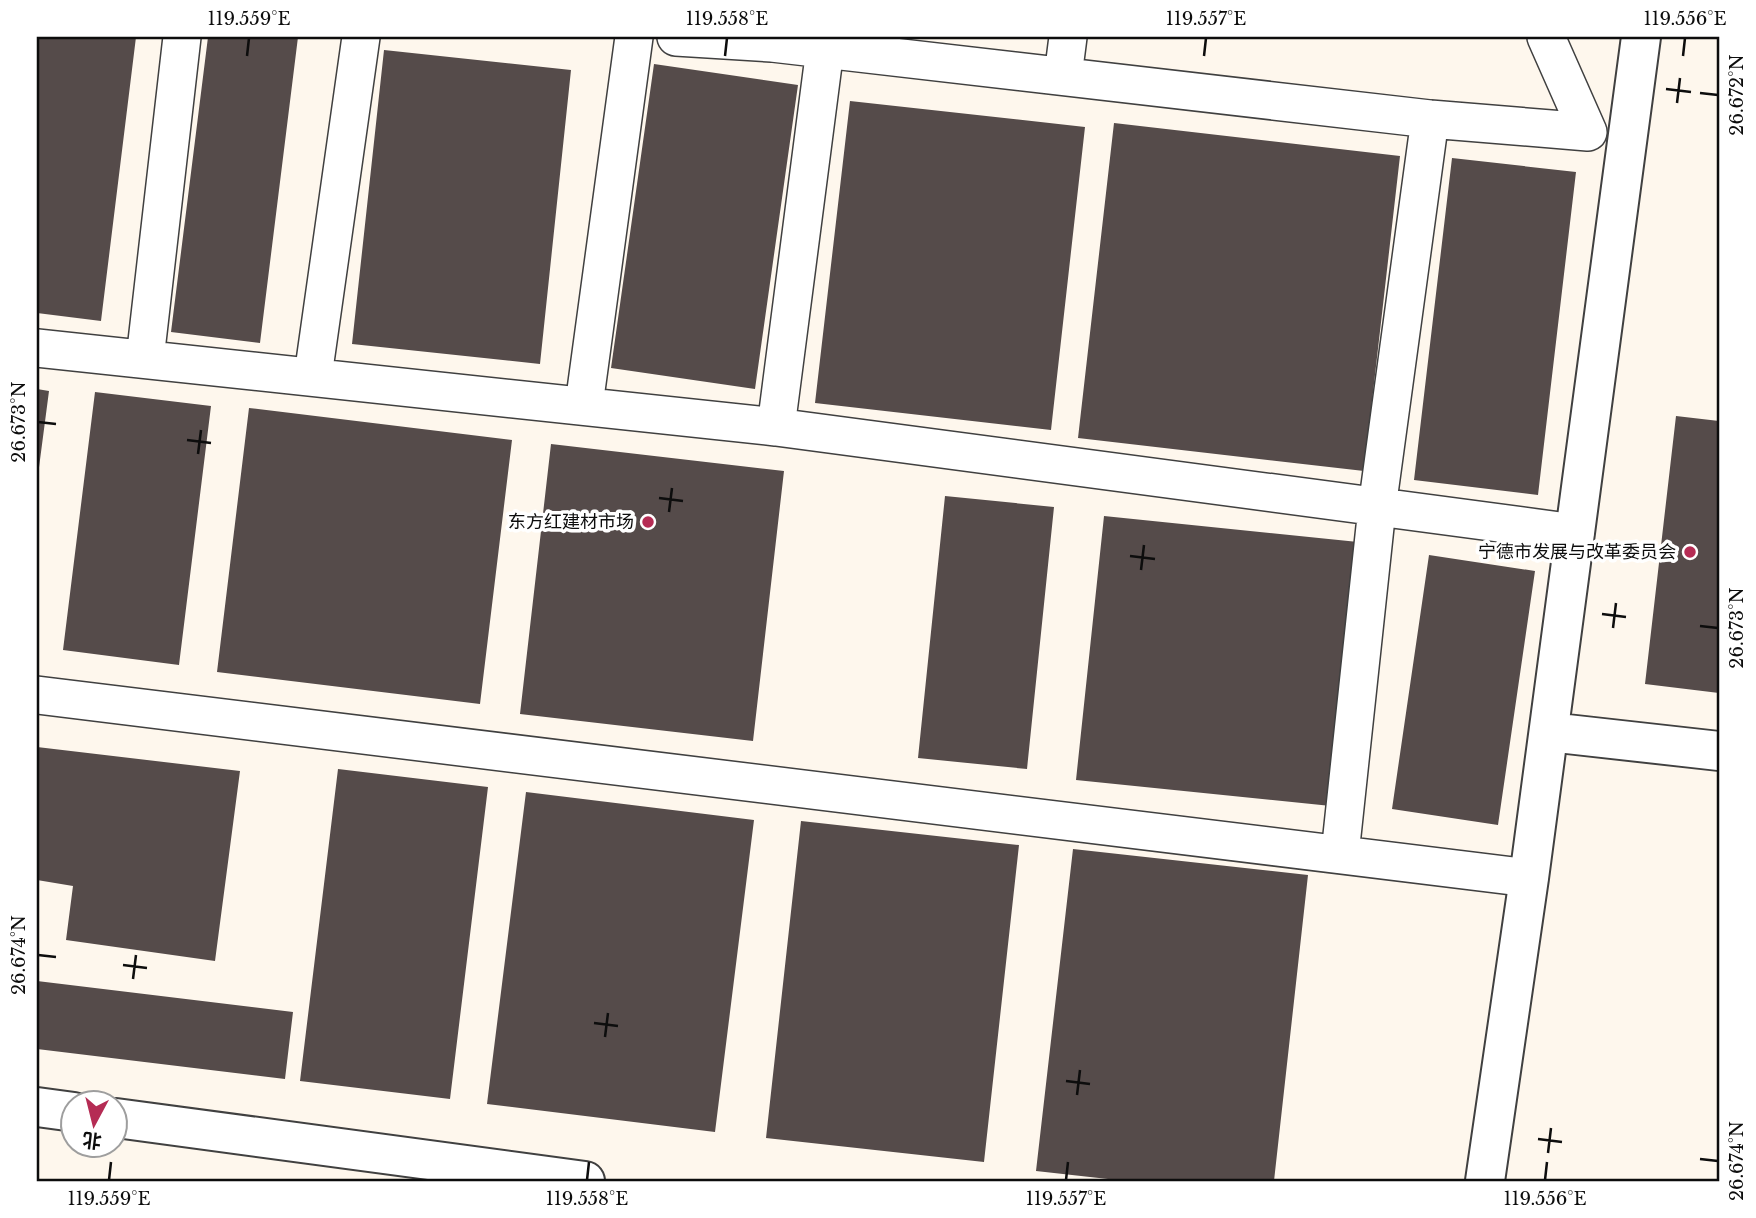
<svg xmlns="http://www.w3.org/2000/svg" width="1756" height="1218" font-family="'Libre Baskerville','Noto Sans SC',serif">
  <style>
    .building { fill: #554b4a }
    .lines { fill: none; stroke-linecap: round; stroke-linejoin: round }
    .minor-casing { stroke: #404040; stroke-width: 40 }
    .tertiary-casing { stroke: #404040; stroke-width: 42 }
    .minor { stroke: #fff; stroke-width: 37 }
    .tertiary { stroke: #fff; stroke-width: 38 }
    .ticks { fill: none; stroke: #0d0d0d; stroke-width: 2.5 }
    .poi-dot { fill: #b52c54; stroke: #fff; stroke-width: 2.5 }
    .labels { text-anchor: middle; stroke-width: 7; stroke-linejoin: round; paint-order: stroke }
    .poi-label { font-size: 18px; fill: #0d0d0d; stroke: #fff; text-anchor: end }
    .neatline { fill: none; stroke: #0d0d0d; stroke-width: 2.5 }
    .ticks-label { font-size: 18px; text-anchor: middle; fill: #0d0d0d }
  </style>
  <rect width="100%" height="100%" fill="#fef7ed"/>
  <path class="building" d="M37 37H136L101 321 37 313Z
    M208 37H298L260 343 171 332Z
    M384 50 571 70 540 364 352 344Z
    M654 64 798 85 755 389 611 368Z
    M850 101 1085 127 1051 430 815 403Z
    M1114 123 1400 156 1364 471 1078 438Z
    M1452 158 1576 172 1538 495 1414 480Z
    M37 389 49 391 38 475H37Z
    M95 392 211 406 179 665 63 650Z
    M249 408 512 440 480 704 217 672Z
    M1676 416 1719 421V693L1645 684Z
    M551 444 784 471 753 741 520 714Z
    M945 496 1054 507 1027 769 918 758Z
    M1104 516 1358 542 1331 806 1076 780Z
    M1429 555 1535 571 1498 825 1392 809Z
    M37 747 240 771 215 961 66 940 73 886 37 880Z
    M338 769 488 787 450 1099 300 1081Z
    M526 792 754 820 715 1132 487 1104Z
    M801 821 1019 845 984 1162 766 1138Z
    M1073 849 1308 875 1274 1181H1126L1036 1171Z
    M37 981 293 1012 285 1079 37 1049Z"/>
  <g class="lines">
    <defs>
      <path id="minor" d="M676 37 772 43 1430 119 1588 132 1546 37
        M1063 76 1068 37
        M37 348 776 427 1575 533
        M145 359 182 37
        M313 376 361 37
        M584 405 634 37
        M776 427 825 49
        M37 695 1529 878
        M1340 854 1377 508 1430 119"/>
      <path id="tertiary" d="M1549 732 1719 751
        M37 1107 74 1112
        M116 1118 585 1181
        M1485 1181 1529 878 1641 37"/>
    </defs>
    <use href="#minor" class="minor-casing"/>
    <use href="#tertiary" class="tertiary-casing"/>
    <use href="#minor" class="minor"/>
    <use href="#tertiary" class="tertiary"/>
  </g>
  <path class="ticks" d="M247 56 249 38M725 56 727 38M1204 56 1206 38M1683 56 1685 38M1666 89 1691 92M1700 93 1718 95M1677 103 1680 78M38 422 56 424M187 440 211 443M198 454 201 430M659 498 683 501M669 512 672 488M1130 556 1155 559M1141 570 1144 545M1602 614 1626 617M1700 626 1718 628M1613 628 1616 603M38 955 56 957M123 965 147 968M133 979 136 955M594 1023 618 1026M605 1037 608 1013M1066 1081 1090 1084M1077 1095 1080 1070M1538 1139 1562 1142M1548 1153 1551 1128M1700 1159 1718 1161M109 1180 111 1162M587 1180 589 1162M1066 1180 1068 1162M1545 1180 1547 1162"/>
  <g class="poi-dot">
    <circle cx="648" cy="522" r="7"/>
    <circle cx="1690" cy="552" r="7"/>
  </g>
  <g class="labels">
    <g class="poi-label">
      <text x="634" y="528">东方红建材市场</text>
      <text x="1676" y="558">宁德市发展与改革委员会</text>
    </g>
  </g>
  <rect width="1756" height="1218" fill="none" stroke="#ffffff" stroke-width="77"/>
  <g transform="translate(94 1124) rotate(187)"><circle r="33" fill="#ffffff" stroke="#9e9e9e" stroke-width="2"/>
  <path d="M0-5L12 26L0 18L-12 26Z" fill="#b52c54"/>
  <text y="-10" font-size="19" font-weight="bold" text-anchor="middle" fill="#0d0d0d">北</text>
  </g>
  <rect x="38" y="38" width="1680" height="1142" class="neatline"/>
  <g class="ticks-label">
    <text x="249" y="25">119.559°E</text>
    <text x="727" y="25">119.558°E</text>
    <text x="1206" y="25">119.557°E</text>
    <text x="1685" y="25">119.556°E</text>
    <text transform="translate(1737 95) rotate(-90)" y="6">26.672°N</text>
    <text transform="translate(19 422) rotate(-90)" y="6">26.673°N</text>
    <text transform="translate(1737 628) rotate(-90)" y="6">26.673°N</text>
    <text transform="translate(19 955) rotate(-90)" y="6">26.674°N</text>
    <text transform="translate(1737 1161) rotate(-90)" y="6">26.674°N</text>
    <text x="109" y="1205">119.559°E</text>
    <text x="587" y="1205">119.558°E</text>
    <text x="1066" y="1205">119.557°E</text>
    <text x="1545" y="1205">119.556°E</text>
  </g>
</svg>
